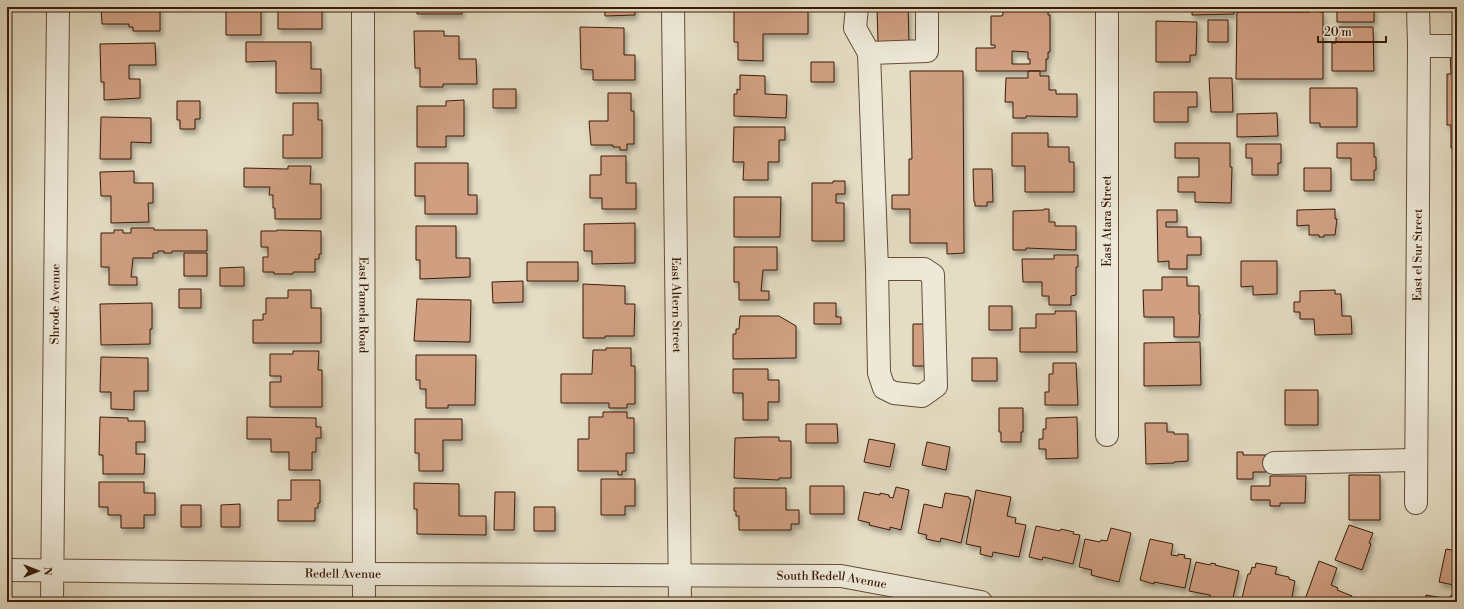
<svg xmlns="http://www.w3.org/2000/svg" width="1464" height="609" font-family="'Libre Bodoni',serif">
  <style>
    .building { fill: #d09f82; stroke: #3a1d08; fill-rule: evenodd; filter: url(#shadow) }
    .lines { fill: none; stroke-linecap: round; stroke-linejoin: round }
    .minor-casing { stroke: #644d37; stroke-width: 24 }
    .minor { stroke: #ede8d8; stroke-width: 22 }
    .labels { text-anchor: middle; stroke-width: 3.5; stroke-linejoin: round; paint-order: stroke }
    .street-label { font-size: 12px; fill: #3a1d08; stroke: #ede8d8 }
  </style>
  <defs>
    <filter id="shadow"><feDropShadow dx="2.5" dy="4.5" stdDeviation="2" flood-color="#0004"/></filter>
  </defs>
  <rect width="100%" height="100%" fill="#e4dcc3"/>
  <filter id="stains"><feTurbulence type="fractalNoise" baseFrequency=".005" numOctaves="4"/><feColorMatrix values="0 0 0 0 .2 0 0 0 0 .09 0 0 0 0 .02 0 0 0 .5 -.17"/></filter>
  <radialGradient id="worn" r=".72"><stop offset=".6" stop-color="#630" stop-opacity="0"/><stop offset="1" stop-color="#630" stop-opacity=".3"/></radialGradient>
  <path class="building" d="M101 7H160V31H133V27H129V24H102Z
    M226 7H261V35H226Z
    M278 7H322V29H278Z
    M417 7H462V14H417Z
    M605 7H635V15L605 16Z
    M734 7H808V34H763V61L738 60V42H734Z
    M877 7H908L909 42H878Z
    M1003 7H1048V15H1050V52H1048V59H1046V71H976V48H995V45H991V16H1002V15H1003ZM1012 51 1028 52V59H1030V64H1012Z
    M1192 7H1234V14L1192 15Z
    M1337 7H1374V22H1337Z
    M1310 8H1319V12H1323V79H1236L1237 12H1310Z
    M1208 20H1228V42H1208Z
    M1156 21 1197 22 1196 55H1190V62H1156Z
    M580 27 624 28V55H635V80H593V70L581 69Z
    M1336 27H1373L1374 71H1332V43H1336Z
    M414 31H444V36H459V59H476L477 84H443V87H420V68H415Z
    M246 42H311V69H321V93H276V61L246 62Z
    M155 43 156 65H129V79H140V98L104 100V82H101L100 44Z
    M1450 51H1457V148H1451V125H1447V74H1451Z
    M811 62H834V82H811Z
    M910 71H963L964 253 947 254V243H910V209H892V195H909V159H912Z
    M1028 71H1040V76H1049V90H1056V94H1077V117L1026 116V118H1013V102H1005L1006 78H1028Z
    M740 75 765 76V94L787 95 786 118 734 116V94H737V89L740 90Z
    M1209 78H1232L1233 112H1211Z
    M1310 88H1357V127H1320V123H1310Z
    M493 89H516V108H493Z
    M1154 92H1197V107H1188V122H1154Z
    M608 93H631V111H634V144H627V150H620V147H613V145H591L589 121H608Z
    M464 100V136H446V147H417V106H446V101Z
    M177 101H200V119H195V129H180V120H177Z
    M293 103H318V120H322V158H283V135H293Z
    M1277 113 1278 136 1237 137V114Z
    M101 117 151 118V143L131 142V159H100Z
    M734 127H785V140H779V162H768V180H743L744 162H733Z
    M1012 133H1048V147H1069V162H1074V192H1025V166H1012Z
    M1175 143H1230V167H1232L1231 203 1195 202V192H1178V177H1199V158H1175Z
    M1337 143H1374V157H1376V170H1374V180H1351V158H1337Z
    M1246 144H1281V163H1278V175H1252V158H1246Z
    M601 156H626V183H636V209H602V198H590V175H601Z
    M415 163H468V195H477V214H425V196H415Z
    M288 166H311L310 184H321V219H275V208H273V195H269L270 187H244V168L288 169Z
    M1304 168H1331V191H1304Z
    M973 169H992L993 202H987V206H975V202H974Z
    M134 171V183H153V203H148L149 222 111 223V196H101L100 172Z
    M833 181H845V194H836V203H844V241H812V183H833Z
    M734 197H781L780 237H734Z
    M1044 209H1049V222H1055V226H1076V250L1026 248V250H1013V211L1044 210Z
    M1335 209V219H1337L1335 235H1324V237H1319V235H1309V225L1297 226V210Z
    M1157 210H1177V222H1166V227H1187V237H1201V255H1187V269H1169V261L1158 262Z
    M635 223V263L592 264V251H584V224Z
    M416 226H456V258H470V277L420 279V260H416Z
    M131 228H154V230H207V251H172V253H164V251H158V253H153V258H133L131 277H137V285H109V267H101V233H114V230H123V233H131Z
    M277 230 321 231V254H319V259H315V272H293V274H274V272H263V257H268V247H261V231H277Z
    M734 247H777V270H763L761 291H769V300H739V282H734Z
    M184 253H207V276H184Z
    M1054 255H1078V267H1076V295L1071 296V305H1049V296H1042V282H1023L1022 259H1054Z
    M1241 261H1277V294L1253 295V286L1241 287Z
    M527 262H578V281H527Z
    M244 267V286H220V268Z
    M1162 277H1187V286H1199V314H1200L1199 337H1174V317H1144L1143 290H1162Z
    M523 281V302L493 303 492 282Z
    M583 284 625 286V304H635L634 336H605V338H583Z
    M179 289H201V308H179Z
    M288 290H311V308H321V343H253V320H263V314H266V298H288Z
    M1335 290V294H1341L1342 316H1351L1352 334 1315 335 1314 319H1300V312H1294V302H1300V291Z
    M417 299 471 300 470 342 414 341Z
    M152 303V329H150V344L101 345 100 304Z
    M814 303H836V317H841V324H814Z
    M989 306H1012V330H989Z
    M1055 311H1076L1077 352H1020V328H1036V314H1055Z
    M740 316H779L796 326V358L733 359V334H736V329H739Z
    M913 324H925L926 366H913Z
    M1200 342 1201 385 1144 386V343Z
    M606 348H631V366H635V404H627V408H609V403H561V374H592L593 350H606Z
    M293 351H319L318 370H322V407H270V382H281V376H270V354H293Z
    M416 355H476L475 405H448V408H426V389H420V380H416Z
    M101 357 148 358V391H134V410L111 409V392H100Z
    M972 358H997V381H972Z
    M1053 363H1076L1078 405H1045V392H1049V374H1053Z
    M733 369H768V380H779V402H768V420H743V393H733Z
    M1285 390H1318V425H1285Z
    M999 408H1023V432H1021V442H1001V432H999Z
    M603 412H627V418H634V453H626V471H622V475H618V471H578V439H589V417H603Z
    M100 417 128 418V421H145V442H136V454H145L144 474H103V455H99Z
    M247 417 316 418V427H321V438H316V452H312V470H289V452H271V439H247Z
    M1077 417 1078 458 1046 459V449H1039V439H1043V429H1046V418Z
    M415 419H462V440H443V471H419V453H415Z
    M1145 423H1167V432H1174V434H1188V461L1174 462V463L1146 464Z
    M806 424H837L838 442 837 443H806Z
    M762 437H779V441H791V478H779V480L734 478 735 438Z
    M869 439 895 444 890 467 864 462Z
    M927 442 950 447 946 470 922 465Z
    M1237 452H1243V455H1266V472H1253V479H1237Z
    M1349 475H1380V520H1349Z
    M1270 476H1306L1305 503H1280V506H1270V500H1251V486H1270Z
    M601 479H635V506H625V515H601Z
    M291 480H320V503H318V508H315V521H278V500H291Z
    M99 482H144V493H155V515H144V528H121V515H108V507H99Z
    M414 483 459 484V516H486V535L417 534V509H414Z
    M810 486H844V514H810Z
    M896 487 909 490 901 530 890 527V530L869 525 870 523 858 520 864 492 880 495V493L889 495V497L893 498Z
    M734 488H786V510H799V524H791V530H739V516H736V511H734Z
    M976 490 1011 497 1007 516 1016 518 1015 523 1026 525 1019 557 993 552 992 557 980 554 981 547 966 544Z
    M495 492H515L514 530H494Z
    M945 493 969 497V499H971L961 543 941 538 940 542 926 539 927 535 918 533 924 504 942 508Z
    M240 504V527H221V505Z
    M181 505H201V527H181Z
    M534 507H555V531H534Z
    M1349 525 1373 533 1369 543 1371 544 1362 570 1335 560Z
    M1036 526 1060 531 1061 529 1074 532 1073 534 1080 535 1073 564 1043 557 1042 560 1029 557Z
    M1111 528 1131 533 1119 582 1091 575 1092 570 1079 567 1085 539 1100 542 1101 540 1107 541Z
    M1150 539 1173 544 1171 555 1178 556V554L1185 555 1184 558 1191 559 1185 588 1154 582V584L1140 580Z
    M1446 549 1457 551V602H1425L1426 595 1449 599 1450 596H1452L1454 585 1439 582Z
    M1319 561 1337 568 1331 585 1338 588 1337 590 1352 596 1350 602H1304Z
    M1196 562 1210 565 1211 563 1216 564 1215 565 1239 571 1232 602 1210 597V595L1189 591Z
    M1256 563 1277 567 1275 574 1289 577V579L1295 581 1291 602H1245L1246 599 1242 598 1246 581 1248 574H1250L1252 567 1255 568Z
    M233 599V602H210V600Z"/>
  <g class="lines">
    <defs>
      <g id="minor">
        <path id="s1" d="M363 7 364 602"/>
        <path id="s2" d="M673 7 680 602"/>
        <path d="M857 7 855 28 869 53 927 51V7"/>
        <path d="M1107 7V435"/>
        <path d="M1419 46H1457"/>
        <path d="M869 53 877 269 879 373 884 388 894 393 922 396 936 386 933 275 924 269H877"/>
        <path d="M1274 463 1416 460"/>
        <path id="s3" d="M1416 503 1419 46 1418 7"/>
        <path id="s4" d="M7 570 363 574 841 576 981 602"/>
        <path id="s5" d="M52 602 58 7"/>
      </g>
    </defs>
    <use href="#minor" class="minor-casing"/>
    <use href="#minor" class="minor"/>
  </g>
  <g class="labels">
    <g class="street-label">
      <text transform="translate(1107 221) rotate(-90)" y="4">East Atara Street</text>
      <text dy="4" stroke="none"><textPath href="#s3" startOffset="248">East el Sur Street</textPath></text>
      <text dy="4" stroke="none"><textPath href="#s5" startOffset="298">Shrode Avenue</textPath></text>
      <text dy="4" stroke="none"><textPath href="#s1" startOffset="298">East Pamela Road</textPath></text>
      <text dy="4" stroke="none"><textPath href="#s2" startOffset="298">East Altern Street</textPath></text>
      <text dy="4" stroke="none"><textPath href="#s4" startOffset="336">Redell Avenue</textPath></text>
      <text dy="4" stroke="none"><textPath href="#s4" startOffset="825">South Redell Avenue</textPath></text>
    </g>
  </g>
  <rect width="1464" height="609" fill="none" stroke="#e4dcc3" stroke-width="24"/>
  <rect x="8" y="8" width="1448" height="593" fill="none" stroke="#3a1d08" stroke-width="2"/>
  <rect x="12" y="12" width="1440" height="585" fill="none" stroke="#3a1d08"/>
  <g transform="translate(38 571) rotate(90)" stroke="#ede8d8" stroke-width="3" paint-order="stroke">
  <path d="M0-3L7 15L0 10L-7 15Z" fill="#3a1d08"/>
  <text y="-6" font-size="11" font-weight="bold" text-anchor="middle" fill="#3a1d08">N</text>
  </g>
  <path d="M1318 36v6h68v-6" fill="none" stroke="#3a1d08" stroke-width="2"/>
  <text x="1324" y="36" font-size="12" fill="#3a1d08" stroke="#ede8d8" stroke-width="3" paint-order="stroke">20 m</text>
  <rect width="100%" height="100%" filter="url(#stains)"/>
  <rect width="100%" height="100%" fill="url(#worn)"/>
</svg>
